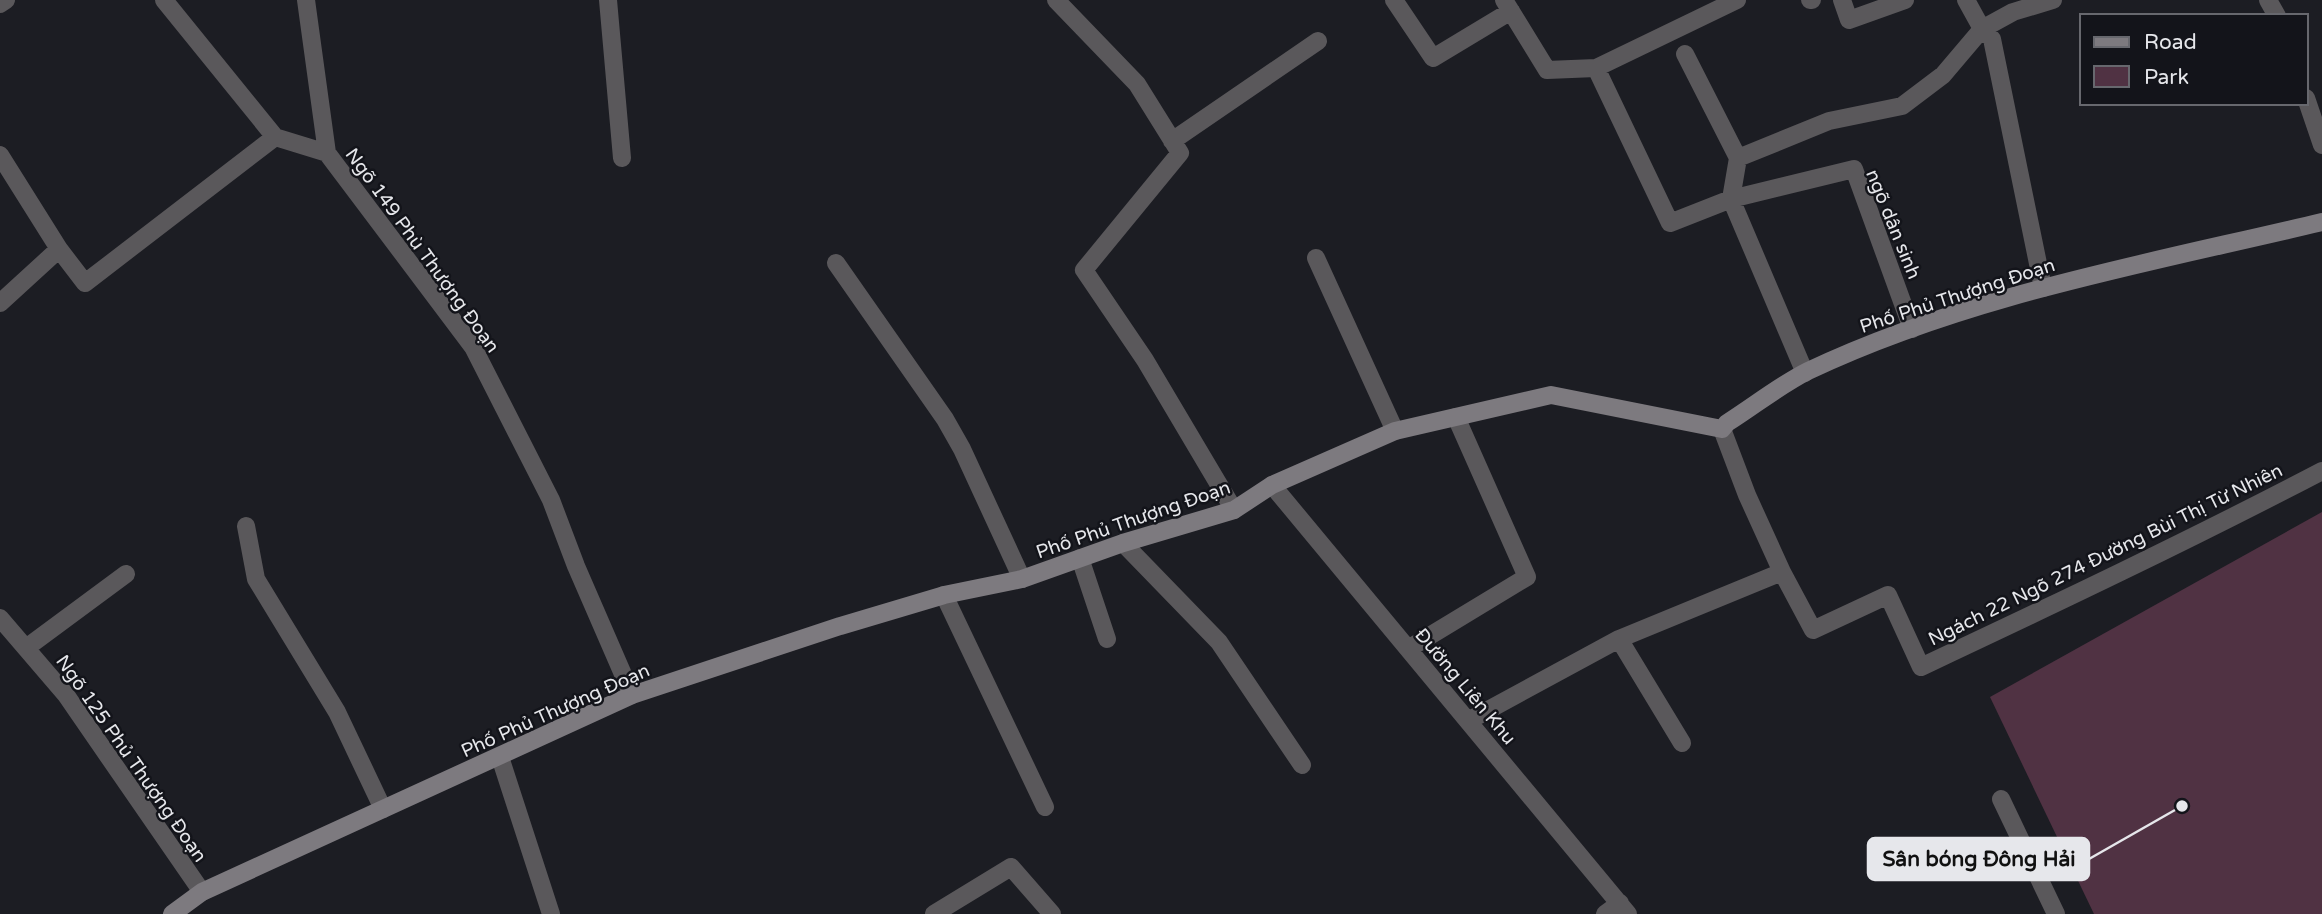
<svg xmlns="http://www.w3.org/2000/svg" width="2322" height="914" font-family="'Varela Round',sans-serif">
  <style>
    .green { fill: #503243 }
    .lines { fill: none; stroke-linecap: round; stroke-linejoin: round }
    .lane { stroke: #5a585b; stroke-width: 18 }
    .street { stroke: #5a585b; stroke-width: 18 }
    .secondary { stroke: #7d7a7f; stroke-width: 18 }
    .labels { text-anchor: middle; stroke-width: 5; stroke-linejoin: round; paint-order: stroke }
    .street-label { font-size: 19px; fill: #e6e7eb; stroke: #13141a }
    .leader { fill: none; stroke: #e6e7eb; stroke-width: 2.5 }
    .callout-dot { fill: #e6e7eb; stroke: #13141a; stroke-width: 2.5 }
    .callout { fill: #e6e7eb; stroke: #e6e7eb; stroke-width: 2.5 }
    .callout-label { font-size: 21px; text-anchor: middle; font-weight: bold; fill: #111 }
  </style>
  <rect width="100%" height="100%" fill="#1c1d23"/>
  <path class="green" d="M2322 512V914H2094L1990 697Z"/>
  <g class="lines">
    <path class="lane" d="M164 0 275 137 327 153 473 347 551 500 576 566 632 695
      M306 0 327 153
      M608 0 622 158
      M1056 0 1137 84 1180 153 1084 270 1145 360 1234 510
      M1394 0 1433 58 1511 11
      M1504 0 1547 70 1596 68 1737 0
      M1810 0H1812
      M1842 0 1849 20 1905 0
      M1966 0 1982 29 1992 39 2043 288
      M2268 0 2277 16
      M0 4 6 0
      M1685 54 1738 158 1731 199 1805 373
      M1596 68 1670 223 1731 199 1854 169 1912 329
      M2306 98 2322 145
      M1172 141 1318 41
      M0 155 59 249
      M1738 158 1829 121 1902 106 1943 75 1982 29 2013 12 2053 0
      M1316 258 1395 431
      M836 263 945 419 962 449 1022 579
      M0 303 59 249 85 283 275 137
      M1272 485 1628 914
      M246 526 256 579 337 712 383 809
      M1123 543 1219 642 1302 765
      M1080 558 1107 639
      M1782 572 1813 630 1888 595 1921 667C2055 604 2190 540 2322 471
      M944 595 1045 807
      M0 618 66 695 202 892
      M26 648 126 574
      M1408 649 1527 577 1456 417
      M1468 721 1619 639
      M1682 743 1619 639 1782 572 1747 495 1722 429
      M2001 799 2056 914
      M934 914 1011 867 1052 914
      M1605 914 1620 903"/>
    <path class="street" d="M500 757 551 914"/>
    <path class="secondary" d="M172 914 202 892 632 695 840 626 944 595 1022 579 1123 543 1234 510 1272 485 1395 431 1551 395 1722 429 1727 423C1754 406 1780 385 1808 371 1968 295 2150 263 2322 222"/>
  </g>
  <g class="labels">
    <g class="street-label">
      <text transform="translate(1894 224) rotate(68)" y="7">ngõ dân sinh</text>
      <text transform="translate(423 250) rotate(54)" y="7">Ngõ 149 Phù Thượng Đoạn</text>
      <text transform="translate(1957 295) rotate(-18)" y="7">Phố Phủ Thượng Đoạn</text>
      <text transform="translate(1133 519) rotate(-19)" y="7">Phố Phủ Thượng Đoạn</text>
      <text transform="translate(2105 554) rotate(-26)" y="7">Ngách 22 Ngõ 274 Đường Bùi Thị Từ Nhiên</text>
      <text transform="translate(1466 686) rotate(50)" y="7">Đường Liên Khu</text>
      <text transform="translate(555 710) rotate(-24)" y="7">Phố Phủ Thượng Đoạn</text>
      <text transform="translate(132 758) rotate(55)" y="7">Ngõ 125 Phủ Thượng Đoạn</text>
    </g>
  </g>
  <path class="leader" d="M2182 806L2089 859"/>
  <circle class="callout-dot" cx="2182" cy="806" r="7"/>
  <rect class="callout" x="1868" y="838" width="221" height="42" rx="7"/>
  <g class="callout-label">
    <text x="1979" y="866">Sân bóng Đông Hải</text>
  </g>
  <rect x="2080" y="14" width="228" height="91" fill="#13141a" stroke="#67686e" stroke-width="2"/>
  <rect x="2094" y="37" width="35" height="10" fill="#7d7a7f" stroke="#67686e" stroke-width="2"/>
  <text x="2144" y="49" font-size="21" fill="#e6e7eb">Road</text>
  <rect x="2094" y="66" width="35" height="21" fill="#503243" stroke="#67686e" stroke-width="2"/>
  <text x="2144" y="84" font-size="21" fill="#e6e7eb">Park</text>
</svg>
